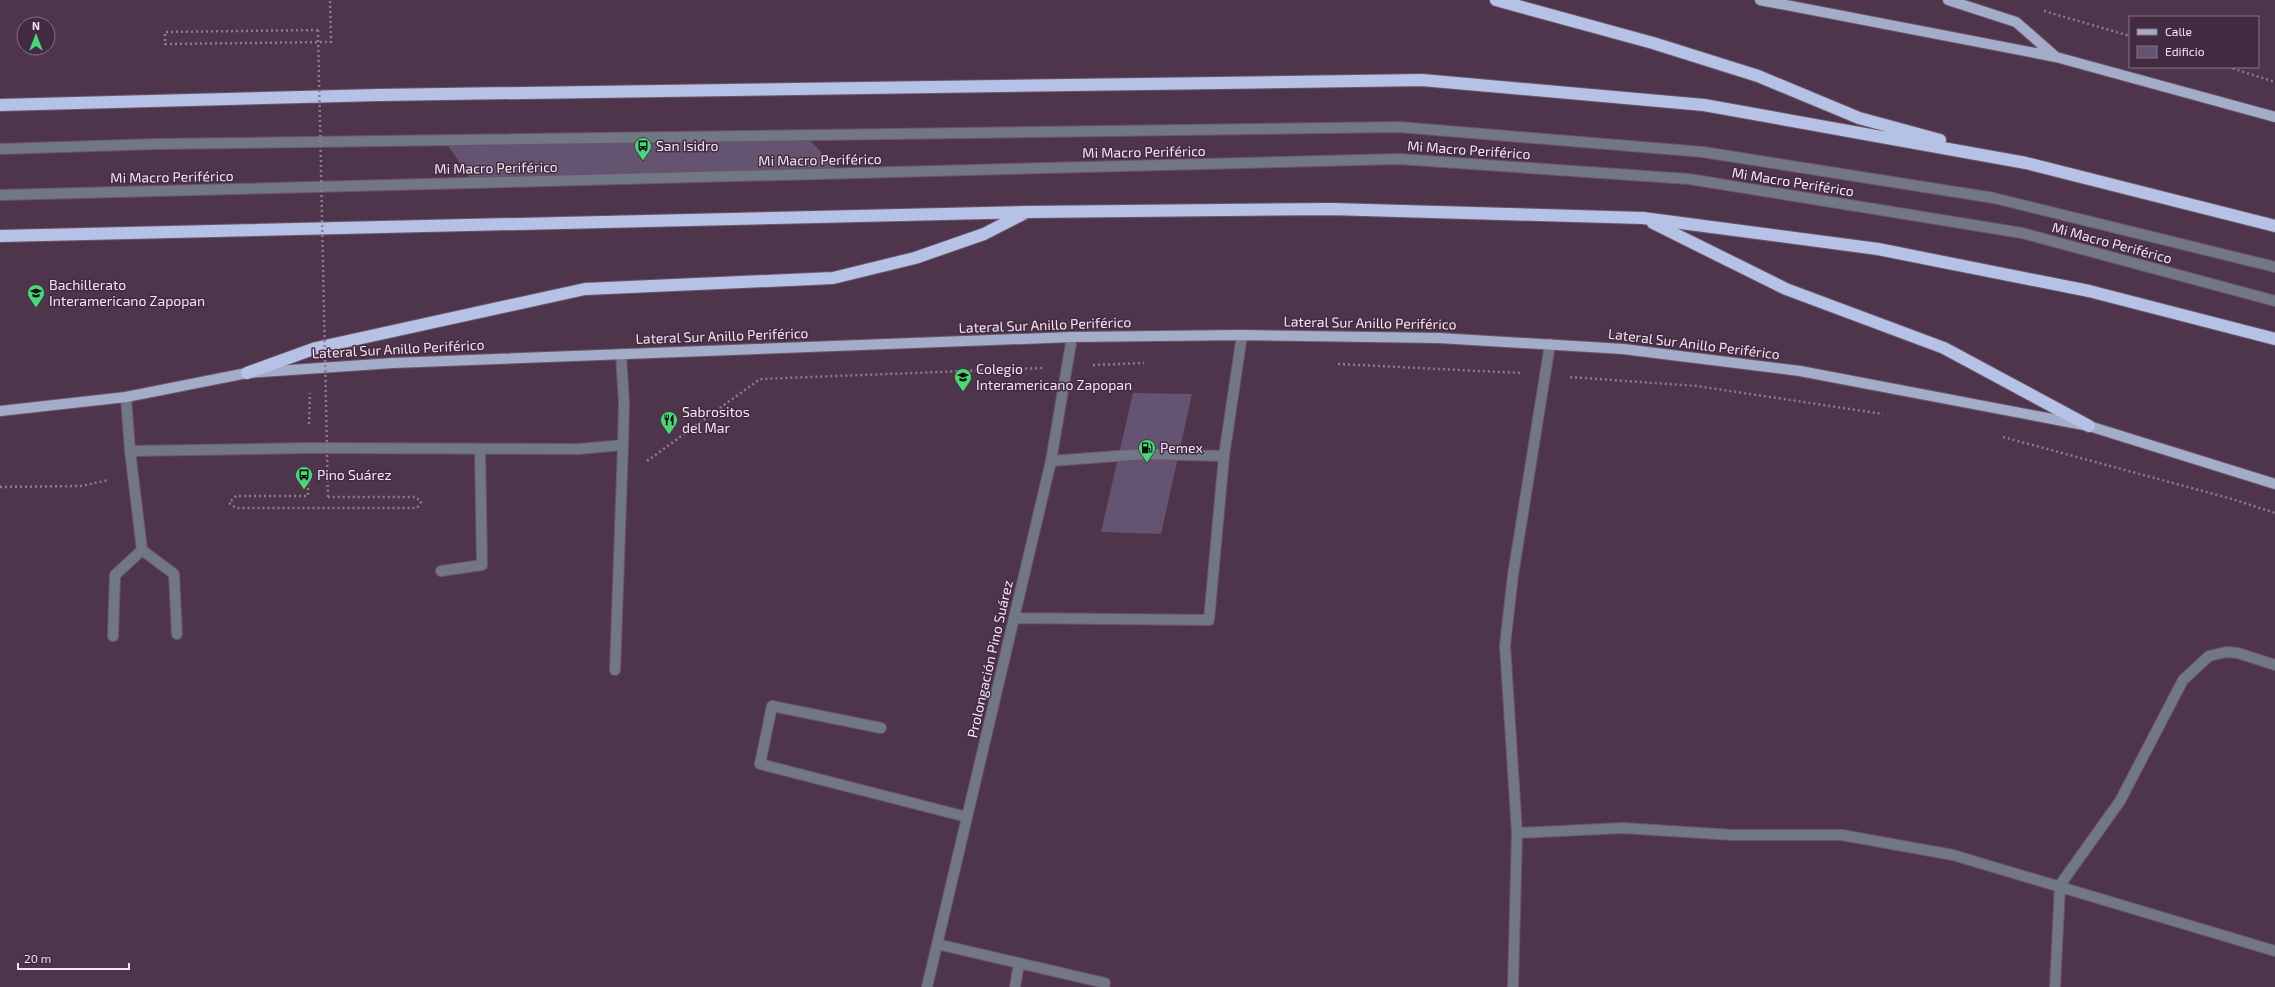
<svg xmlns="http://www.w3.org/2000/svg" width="2275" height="987" font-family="'Exo 2',sans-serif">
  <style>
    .building { fill: #655471 }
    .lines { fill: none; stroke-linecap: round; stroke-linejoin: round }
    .minor-casing { stroke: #6c556a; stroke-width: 12 }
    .major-casing { stroke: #6c556a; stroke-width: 12 }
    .highway-casing { stroke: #6c556a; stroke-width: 14 }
    .path { stroke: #8f7a8d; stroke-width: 2.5; stroke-dasharray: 2 3; stroke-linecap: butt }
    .minor { stroke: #727785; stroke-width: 10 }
    .major { stroke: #a3adca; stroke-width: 10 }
    .highway { stroke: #b6c2e5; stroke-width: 12 }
    .path-bridge { stroke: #8f7a8d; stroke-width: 2.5; stroke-dasharray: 2 3; stroke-linecap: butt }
    .labels { text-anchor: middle; stroke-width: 3; stroke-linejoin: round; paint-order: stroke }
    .poi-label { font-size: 14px; fill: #f5e5f2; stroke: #432b41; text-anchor: start }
    .street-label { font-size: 14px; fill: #f5e5f2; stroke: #432b41 }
  </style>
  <rect width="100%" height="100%" fill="#4e354c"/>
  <path class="building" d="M809 139 836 169 470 177 448 146Z
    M1133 393 1192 394 1161 534 1101 532Z"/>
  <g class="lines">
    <defs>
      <path id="minor" d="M0 149 157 144 1399 127 1703 152 1994 198 2275 267
        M0 195 1399 159 1689 179 2022 233 2275 301
        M1550 344 1513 575 1505 645 1517 833 1623 828 1733 835H1842L1953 855 2275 951
        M126 397 130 451 308 448 579 449 623 445 624 403 621 354
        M130 451 142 550 174 574 177 634
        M1051 461 1144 454 1224 456 1242 335
        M441 571 482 565 480 449
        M1015 618 1209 620 1224 456
        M113 636 115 575 142 550
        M615 670 623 445
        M881 728 772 706 760 764 967 817
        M937 944 1105 983 1104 987
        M927 987 1051 461 1072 337
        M1015 987 1019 963
        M1513 987 1517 833
        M2055 987 2060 885 2120 801 2183 680 2209 656 2226 652 2238 653 2275 665"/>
      <path id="major" d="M1760 0 2056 57 2275 117
        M1948 0 2016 22 2056 57
        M0 411 126 397 247 373 393 363 1072 337 1242 335 1439 338 1623 349 1800 371 2089 426 2275 484"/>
      <path id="highway" d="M1496 0 1653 43 1758 76 1859 118 1940 140
        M0 105 378 95 1422 80 1704 105 2026 163 2275 226
        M1653 223 1786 289 1944 348 2089 426
        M0 236 1028 212 1331 209 1643 218 1878 249 2089 291 2275 339
        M247 373 316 348 585 289 833 278 915 258 984 234 1025 213"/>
    </defs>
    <use href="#minor" class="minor-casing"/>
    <use href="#major" class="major-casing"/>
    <use href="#highway" class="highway-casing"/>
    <path class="path" d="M2044 11 2130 36
      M318 30 165 32V44L331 42 330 0
      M2228 67 2275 82
      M1338 364 1521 373
      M1093 365 1144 363
      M1570 377 1697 386 1883 414
      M309 424 310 393
      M2003 437 2232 499 2275 513
      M647 461 760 379 1042 368
      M308 473V496H236L229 503 236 508H417L421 502 416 497H328
      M0 487 81 486 109 480"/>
    <use href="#minor" class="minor"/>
    <use href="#major" class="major"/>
    <use href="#highway" class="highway"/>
    <path class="path-bridge" d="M318 30 328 497"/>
  </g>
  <defs>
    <symbol id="bus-pin" viewBox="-11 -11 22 30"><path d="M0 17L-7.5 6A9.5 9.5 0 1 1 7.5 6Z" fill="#4bd677" stroke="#432b41"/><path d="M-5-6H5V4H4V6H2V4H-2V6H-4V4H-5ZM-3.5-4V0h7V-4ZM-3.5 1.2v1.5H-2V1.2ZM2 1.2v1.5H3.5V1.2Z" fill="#111"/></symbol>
    <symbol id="university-pin" viewBox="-11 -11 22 30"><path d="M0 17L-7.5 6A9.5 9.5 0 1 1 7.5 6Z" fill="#4bd677" stroke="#432b41"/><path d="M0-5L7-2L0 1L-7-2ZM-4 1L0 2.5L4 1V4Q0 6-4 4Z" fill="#111"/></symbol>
    <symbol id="school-pin" viewBox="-11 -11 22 30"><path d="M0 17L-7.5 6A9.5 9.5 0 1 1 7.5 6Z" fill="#4bd677" stroke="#432b41"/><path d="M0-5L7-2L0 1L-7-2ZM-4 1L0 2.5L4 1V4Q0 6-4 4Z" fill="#111"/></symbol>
    <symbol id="restaurant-pin" viewBox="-11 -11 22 30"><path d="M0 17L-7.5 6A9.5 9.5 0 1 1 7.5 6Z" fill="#4bd677" stroke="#432b41"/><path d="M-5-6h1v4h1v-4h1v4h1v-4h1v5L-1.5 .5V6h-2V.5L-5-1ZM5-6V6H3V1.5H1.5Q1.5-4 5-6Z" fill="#111"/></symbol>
    <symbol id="fuel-pin" viewBox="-11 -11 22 30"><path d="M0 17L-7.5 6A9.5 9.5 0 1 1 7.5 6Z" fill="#4bd677" stroke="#432b41"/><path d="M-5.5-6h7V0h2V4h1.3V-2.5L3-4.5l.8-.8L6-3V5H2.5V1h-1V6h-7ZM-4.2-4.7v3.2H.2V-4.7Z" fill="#111"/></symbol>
  </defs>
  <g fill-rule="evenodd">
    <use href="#bus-pin" x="633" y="136" width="20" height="27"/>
    <use href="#university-pin" x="26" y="283" width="20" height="27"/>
    <use href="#school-pin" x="953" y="367" width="20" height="27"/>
    <use href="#restaurant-pin" x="659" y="410" width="20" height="27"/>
    <use href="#fuel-pin" x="1137" y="438" width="20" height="27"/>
    <use href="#bus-pin" x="294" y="465" width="20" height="27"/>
  </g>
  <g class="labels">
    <g class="poi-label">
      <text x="656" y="151">San Isidro</text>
      <text x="49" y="290">Bachillerato<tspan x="49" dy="16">Interamericano Zapopan</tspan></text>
      <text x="976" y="374">Colegio<tspan x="976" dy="16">Interamericano Zapopan</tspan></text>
      <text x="682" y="417">Sabrositos<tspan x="682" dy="16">del Mar</tspan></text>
      <text x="1160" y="453">Pemex</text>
      <text x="317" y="480">Pino Suárez</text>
    </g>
    <g class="street-label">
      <text transform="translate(1469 150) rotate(4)" y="5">Mi Macro Periférico</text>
      <text transform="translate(1144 152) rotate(-1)" y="5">Mi Macro Periférico</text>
      <text transform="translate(820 160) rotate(-1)" y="5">Mi Macro Periférico</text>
      <text transform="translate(496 168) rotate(-1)" y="5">Mi Macro Periférico</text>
      <text transform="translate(172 177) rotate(-1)" y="5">Mi Macro Periférico</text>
      <text transform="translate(1793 182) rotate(9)" y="5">Mi Macro Periférico</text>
      <text transform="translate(2112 243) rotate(15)" y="5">Mi Macro Periférico</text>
      <text transform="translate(1370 323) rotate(1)" y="5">Lateral Sur Anillo Periférico</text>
      <text transform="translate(1045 325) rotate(-2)" y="5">Lateral Sur Anillo Periférico</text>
      <text transform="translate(722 336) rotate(-2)" y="5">Lateral Sur Anillo Periférico</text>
      <text transform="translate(1694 344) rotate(7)" y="5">Lateral Sur Anillo Periférico</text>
      <text transform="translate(398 349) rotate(-3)" y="5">Lateral Sur Anillo Periférico</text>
      <text transform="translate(990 659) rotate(-77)" y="5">Prolongación Pino Suárez</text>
    </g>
  </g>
  <rect x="2129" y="16" width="130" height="52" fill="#432b41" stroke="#8a7588"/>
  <rect x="2137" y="29" width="20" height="6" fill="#a3adca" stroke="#8a7588"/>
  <text x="2165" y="36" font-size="12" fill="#f5e5f2">Calle</text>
  <rect x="2137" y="46" width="20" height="12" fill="#655471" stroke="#8a7588"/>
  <text x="2165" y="56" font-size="12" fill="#f5e5f2">Edificio</text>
  <g transform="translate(36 36)"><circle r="19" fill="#432b41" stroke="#8a7588"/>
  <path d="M0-3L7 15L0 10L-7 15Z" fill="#4bd677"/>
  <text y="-6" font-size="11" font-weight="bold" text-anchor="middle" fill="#f5e5f2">N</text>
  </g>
  <path d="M18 963v6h111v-6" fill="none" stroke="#f5e5f2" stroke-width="2"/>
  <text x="24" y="963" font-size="12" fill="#f5e5f2" stroke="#432b41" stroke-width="3" paint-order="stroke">20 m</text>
</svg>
